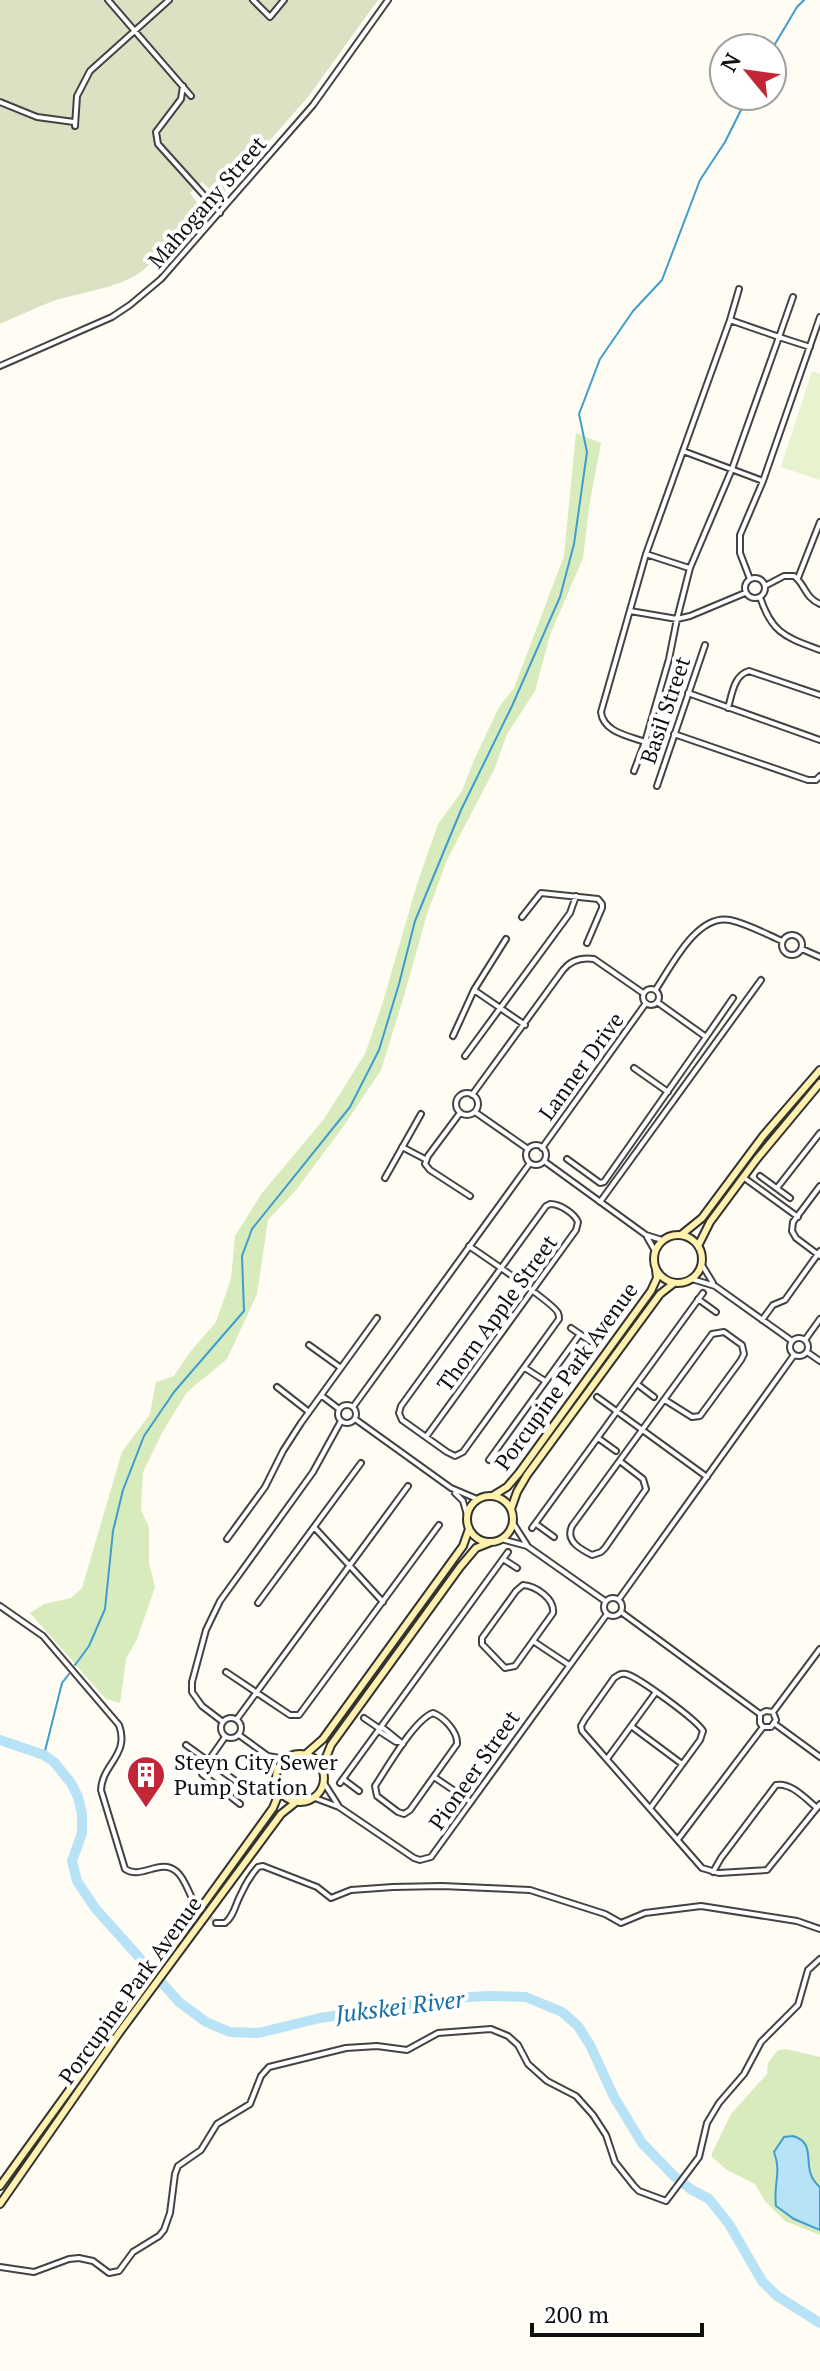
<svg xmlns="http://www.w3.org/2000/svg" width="820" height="2371" font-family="'PT Serif',serif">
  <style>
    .green { fill: #d7ebbc }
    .cemetery { fill: #dae2c3 }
    .pitch { fill: #e7f2ce }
    .water { fill: #b8e3f7; stroke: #3e9dce; stroke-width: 2 }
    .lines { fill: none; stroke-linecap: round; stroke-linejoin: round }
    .stream { stroke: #3e9dce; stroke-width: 2 }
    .river { stroke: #b8e3f7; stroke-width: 10 }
    .street-tunnel { stroke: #dbd9d1; stroke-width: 4; stroke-dasharray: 4 2; stroke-linecap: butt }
    .street-casing { stroke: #434343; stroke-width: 8 }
    .secondary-casing { stroke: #323232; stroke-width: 10 }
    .street { stroke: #fff; stroke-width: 4 }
    .secondary { stroke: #fff1ae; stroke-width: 6 }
    .labels { text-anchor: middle; stroke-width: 8; stroke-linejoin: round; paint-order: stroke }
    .street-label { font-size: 22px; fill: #101010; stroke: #fff }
    .poi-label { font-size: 22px; fill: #101010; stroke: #fff; text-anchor: start }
    .water-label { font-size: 24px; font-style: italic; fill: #176fa4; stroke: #fff }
  </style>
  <rect width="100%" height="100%" fill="#fffcf3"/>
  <path class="green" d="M576 433 601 443 589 507 583 558 550 635 535 691 507 734 494 770 447 860 427 914 404 996 381 1070 343 1127 296 1190 268 1220 257 1294 227 1359 187 1392 163 1431 143 1472 141 1510 149 1527V1563L155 1587 137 1639 126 1659 120 1703 106 1699 30 1613 44 1604 71 1598 82 1588 122 1452 150 1414 156 1382 174 1376 190 1352 216 1322 231 1279 235 1236 262 1193 324 1119 365 1054 383 1002 417 884 438 824 462 791 474 760 499 707 514 688 564 556Z
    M786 2049 820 2057V2235L785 2221 765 2201 755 2184 727 2170 712 2157V2153L731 2114 767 2074 768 2063 778 2050Z"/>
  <path class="cemetery" d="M0 0H378L308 97 219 198 202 182 190 193 205 213 174 248 154 266 151 262C133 287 84 291 53 301 35 308 18 316 0 324Z"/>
  <path class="pitch" d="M812 371 820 374V480L781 467Z"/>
  <path class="water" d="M793 2136C820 2144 798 2169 820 2187V2230L794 2219 776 2206C773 2183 782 2173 774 2152L784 2137Z"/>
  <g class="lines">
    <path class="stream" d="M772 49 797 7 804 0
      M75 1665 89 1646 105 1609 113 1531 123 1490 144 1436 174 1392 244 1311 242 1256 252 1229 350 1107 379 1050 399 984 415 921 461 810 512 706 560 597 574 544 587 452 579 414 600 359 633 311 662 280 700 180 725 142 748 96
      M44 1755 62 1683 69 1674"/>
    <path class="river" d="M0 1740 44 1755 54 1762 71 1783 78 1797 82 1814V1833L72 1861 77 1881 95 1908 179 2002 206 2022 230 2032 258 2033 320 2018 451 1998 489 1996 526 1997 562 2012 578 2026 590 2045 614 2097 642 2143 674 2176 692 2190 709 2199 729 2224 762 2281 777 2296 820 2323"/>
    <path class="street-tunnel" d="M193 1900 216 1923"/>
    <defs>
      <path id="street" d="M108 0 191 96
        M253 0 270 17 284 0
        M183 86 181 99 156 132 158 144 220 213
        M0 102 37 117 74 122
        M75 126 77 96 90 71 169 0
        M793 297 779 337 810 347
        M730 320 646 554 601 712C603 732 629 736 645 742L669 659 677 619 690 568 732 469 779 337 730 320 739 289
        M0 366 112 317 130 305 161 279 313 105 388 0
        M683 451 763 481
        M646 554 689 568
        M745 588a10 10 0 1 1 20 0a10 10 0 1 1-20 0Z
        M798 578 820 522
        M750 579 740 553V535L763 481 820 317
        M765 586 784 576H794C805 584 805 598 820 604
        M760 597C772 634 786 637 820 650
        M630 611 677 619 690 616 745 593
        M688 693 820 740
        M728 708C732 694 734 675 749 671L820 695
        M674 734 808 780H816L820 776
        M634 771 645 742
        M657 786 705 645
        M522 917 541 893 598 899 602 904V908L587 943
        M782 945a10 10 0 1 1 20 0a10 10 0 1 1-20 0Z
        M802 949 820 957
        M643 997a8 8 0 1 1 16 0a8 8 0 1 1-16 0Z
        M656 989C671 967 697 913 730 920 748 924 766 934 782 941
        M474 990 525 1025
        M657 1002 706 1037 733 998
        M453 1036 474 990 506 939
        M465 1056 570 913 576 896
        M634 1068 668 1092
        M456 1104a11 11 0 1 1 22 0a11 11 0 1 1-22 0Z
        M472 1095 563 970C571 960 581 957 594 959L643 993
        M475 1112 528 1149
        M460 1113 428 1156 425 1164 430 1170 470 1196
        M526 1155a10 10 0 1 1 20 0a10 10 0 1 1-20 0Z
        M402 1147 425 1159
        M542 1148 646 1003
        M567 1159 600 1183 604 1182 706 1037
        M544 1161 646 1235 662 1240
        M760 1176 790 1198
        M743 1177 798 1217
        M385 1178 421 1114
        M820 1186 793 1222 792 1231 796 1238 820 1256
        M777 1188 820 1133
        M600 1202 761 980
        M647 1237 655 1251
        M702 1265 713 1283
        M692 1279 715 1286 792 1341
        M698 1299 716 1312
        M762 1320 773 1305 785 1300 820 1251
        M571 1328 590 1341
        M790 1347a9 9 0 1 1 18 0a9 9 0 1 1-18 0Z
        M805 1340 820 1319
        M309 1345 341 1368
        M807 1352 820 1361
        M525 1368 545 1381
        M637 1384 654 1397
        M277 1387 309 1412
        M322 1396 339 1409
        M597 1397 707 1477
        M338 1414a9 9 0 1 1 18 0a9 9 0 1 1-18 0Z
        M353 1407 530 1163
        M355 1419 451 1488 477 1499
        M426 1437 576 1230 578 1222C574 1213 560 1204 550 1204L546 1206 401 1406 399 1413 402 1420 447 1452 455 1456 463 1452 559 1319C559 1317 559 1315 558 1313 555 1304 482 1255 469 1246
        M598 1438 616 1451
        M489 1460 580 1334
        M621 1462 643 1479 646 1489 605 1548 601 1552 592 1555C580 1549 565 1541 572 1526L712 1334 724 1332 742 1345 744 1354 741 1360 700 1416 692 1417 665 1400
        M455 1493 463 1501 467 1515
        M513 1523 527 1545
        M536 1524 554 1537
        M314 1527 383 1602
        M532 1528 703 1293
        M227 1539 265 1487 283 1451 301 1423 377 1318
        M501 1539 527 1546 605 1601
        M503 1559 517 1568
        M523 1585C536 1586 555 1599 553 1613L515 1666 505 1668 482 1644V1638L516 1591Z
        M604 1607a9 9 0 1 1 18 0a9 9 0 1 1-18 0Z
        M619 1599 794 1355
        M258 1603 361 1463
        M0 1606 43 1636 119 1725C130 1755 102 1764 101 1790L125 1869C141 1880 160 1858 176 1871 184 1877 188 1891 193 1900
        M621 1612 760 1714
        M533 1641 569 1665
        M226 1672 290 1715H299L439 1525
        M773 1712 820 1649
        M433 1713C444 1717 458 1732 457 1744L410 1810 404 1814 398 1812 377 1796 375 1786C387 1768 414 1720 433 1713Z
        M221 1728a10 10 0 1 1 20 0a10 10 0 1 1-20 0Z
        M364 1718 380 1729
        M237 1719 408 1486
        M223 1722 202 1706 192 1692V1682L206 1630 220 1601 313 1472 341 1421
        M775 1724 820 1757
        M631 1726 682 1764
        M382 1727 403 1744
        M379 1731 396 1742H399
        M239 1735 268 1756 277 1770
        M225 1737 202 1770V1774L240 1804
        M186 1745 244 1787
        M268 1756 285 1759
        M607 1759 656 1692
        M434 1777 471 1802
        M343 1779 359 1791
        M324 1783 338 1805
        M340 1783 508 1552
        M315 1798 339 1807 414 1858 420 1860 431 1857 607 1614
        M651 1807 700 1740 703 1731C697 1720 638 1677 626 1674 620 1673 619 1675 614 1678L585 1719 581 1726 582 1731 702 1868 719 1873 767 1870 820 1804
        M679 1838 763 1727H771L776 1720 773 1712 766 1711 760 1714V1723L763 1727
        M713 1872 721 1858 776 1785C791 1782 806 1799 817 1808
        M216 1923H225C234 1916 235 1905 241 1894 245 1885 251 1875 258 1867L263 1866 317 1887 331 1898 351 1890 393 1887 442 1886 530 1890 605 1914 621 1923 645 1913 701 1906 797 1921 820 1929
        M0 2267 34 2272 69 2259 79 2258 93 2261 109 2273 119 2271 133 2252 159 2236 164 2230 170 2213 175 2174 178 2166 201 2150 217 2124 250 2104 261 2076 269 2067 346 2048 377 2046 407 2050 438 2033 491 2029 508 2036 518 2045 528 2064 547 2081 576 2096 593 2115 606 2135 615 2162 634 2186 639 2191 666 2201 699 2157 707 2123 719 2103 744 2074 761 2042 798 2005 808 1970 820 1959"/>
      <path id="secondary" d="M654 1259a24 24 0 1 1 48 0a24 24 0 1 1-48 0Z
        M681 1235 702 1218 763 1136 820 1070
        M698 1246 710 1222 756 1160 820 1083
        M494 1495 507 1487 519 1473 651 1291 657 1278 656 1270
        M467 1519a23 23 0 1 1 46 0a23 23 0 1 1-46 0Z
        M511 1509 517 1492 527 1475 660 1294 674 1283
        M276 1778a24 24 0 1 1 48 0a24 24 0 1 1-48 0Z
        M306 1754 323 1739 463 1546 469 1529
        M322 1767 331 1745 460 1567 476 1548 491 1542
        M0 2186 273 1808 280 1791
        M0 2204 119 2033 281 1814 296 1802"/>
    </defs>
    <use href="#street" class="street-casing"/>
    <use href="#secondary" class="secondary-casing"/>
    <use href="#street" class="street"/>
    <use href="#secondary" class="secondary"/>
  </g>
  <defs>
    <symbol id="building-pin" viewBox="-11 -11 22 30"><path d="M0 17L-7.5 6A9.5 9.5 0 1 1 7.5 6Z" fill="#c22637" stroke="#fff"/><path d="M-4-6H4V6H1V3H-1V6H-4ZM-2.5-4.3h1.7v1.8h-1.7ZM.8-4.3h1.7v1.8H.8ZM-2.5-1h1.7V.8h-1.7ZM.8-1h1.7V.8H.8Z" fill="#fff"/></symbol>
  </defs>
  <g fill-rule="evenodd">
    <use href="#building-pin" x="124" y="1753" width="44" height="60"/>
  </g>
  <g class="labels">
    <g class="street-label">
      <text transform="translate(207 202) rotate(-49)" y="8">Mahogany Street</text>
      <text transform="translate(665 710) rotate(-71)" y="8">Basil Street</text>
      <text transform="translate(581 1066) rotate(-54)" y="8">Lanner Drive</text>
      <text transform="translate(497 1313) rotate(-54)" y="8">Thorn Apple Street</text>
      <text transform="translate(566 1376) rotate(-54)" y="8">Porcupine Park Avenue</text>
      <text transform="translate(474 1770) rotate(-55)" y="8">Pioneer Street</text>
      <text transform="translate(130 1990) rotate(-54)" y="8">Porcupine Park Avenue</text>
    </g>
    <g class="poi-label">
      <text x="174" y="1770">Steyn City Sewer<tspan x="174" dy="25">Pump Station</tspan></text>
    </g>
    <g class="water-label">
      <text transform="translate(400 2007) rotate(-7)" y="8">Jukskei River</text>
    </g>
  </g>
  <g transform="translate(748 72) rotate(299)"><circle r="38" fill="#ffffff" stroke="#9f9f9f" stroke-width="2"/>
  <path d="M0-6L14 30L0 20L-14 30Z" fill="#c22637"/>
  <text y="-12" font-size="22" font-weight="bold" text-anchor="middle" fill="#101010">N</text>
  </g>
  <path d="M532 2323v12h170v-12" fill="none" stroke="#101010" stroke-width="4"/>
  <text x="544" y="2323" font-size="24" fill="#101010" stroke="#ffffff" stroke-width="6" paint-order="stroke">200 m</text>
</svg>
